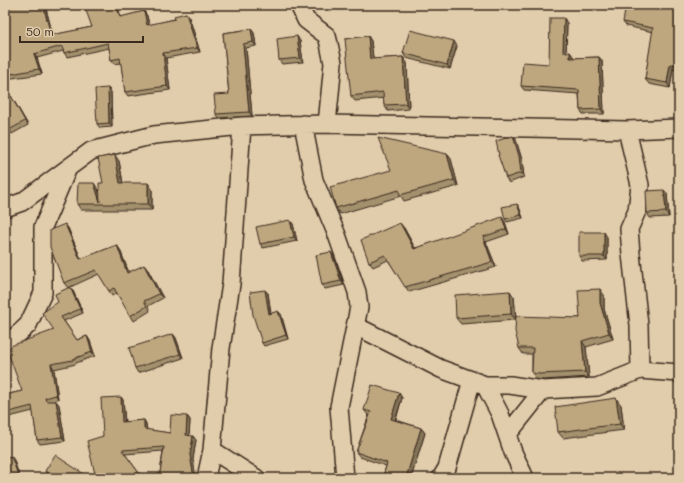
<svg xmlns="http://www.w3.org/2000/svg" width="684" height="483" font-family="Mali,sans-serif">
  <style>
    .lines { fill: none; stroke-linecap: round; stroke-linejoin: round }
    .minor-casing { stroke: #3b2a1e; stroke-width: 20 }
    .minor { stroke: #e1ccab; stroke-width: 17 }
    .wall { fill: #a3906d; stroke: #3b2a1e }
    .shaded-wall { fill: #857559; stroke: #3b2a1e }
    .building { fill: #bea77f; stroke: #3b2a1e }
  </style>
  <rect width="100%" height="100%" fill="#e1ccab"/>
  <filter id="ink" filterUnits="userSpaceOnUse"><feTurbulence type="fractalNoise" baseFrequency=".025" numOctaves="2"/><feDisplacementMap in="SourceGraphic" scale="8" xChannelSelector="R" yChannelSelector="G"/><feConvolveMatrix kernelMatrix="1 2 1 2 8 2 1 2 1" color-interpolation-filters="sRGB"/></filter>
  <g filter="url(#ink)">
    <g class="lines">
      <defs>
        <path id="minor" d="M299 5 306 20 327 36 329 44 333 63 327 124
          M303 124 314 180 337 235 357 292 359 307 339 407 345 478
          M627 130 640 185 637 211 629 229 631 254 639 325 640 370
          M5 208 22 202 91 151 154 135 242 126 327 124 627 130 679 128
          M356 326 441 369 485 385H510L543 390 597 387 640 370 679 373
          M5 346 28 325 43 293V227L68 168
          M485 385 500 414 513 452 525 478
          M508 434 543 390
          M212 450 256 478
          M206 478 212 450 221 348 231 284 242 126
          M441 478 447 468 472 380"/>
      </defs>
      <use href="#minor" class="minor-casing"/>
      <use href="#minor" class="minor"/>
    </g>
    <path class="wall" d="M5 5H60L46 9 53 35 92 27 122 17 144 11 147 16 149 25 175 19 186 13 189 17 200 52 166 58 170 90 128 96 125 92 121 63 114 64 111 60 109 48 67 57 63 51 37 58 42 74 5 79Z
      M337 5H375V7Z
      M679 5V70L673 69 670 88 649 84 645 79 653 32 626 26 623 22Z
      M567 23 566 52 573 56V58L599 57 602 61 604 114H583L580 110 579 94 524 90 521 86 549 64Z
      M251 29 254 33 256 46 246 48 252 116 219 118 216 114 229 94 223 33Z
      M368 36 371 41 373 59 403 57 407 63 409 109 388 111 384 105V98L355 101 351 96Z
      M300 41 303 62 282 64 279 60Z
      M457 46 450 69 406 58 403 53Z
      M108 88 111 92 112 127 100 128 97 124Z
      M14 101 28 125 12 134 9 130Z
      M513 136 516 140 522 160 524 177 509 183 506 178 499 155Z
      M447 154 451 159 458 186 404 201 401 196 340 214 336 208Z
      M119 161 123 183 152 189V210H81L77 204 98 189 100 194 103 183Z
      M664 190 667 194 669 217 650 218 647 213Z
      M517 204 519 207 523 218 507 222 505 219Z
      M290 220 293 224 297 241 263 248 260 244Z
      M505 222 509 234 486 242 496 267 409 292 388 260 373 267 369 262 404 228 415 248Z
      M68 228 81 259 117 245 120 250 129 273 148 270 163 298 148 306 150 311 134 321 117 293 112 296 99 274 68 288 64 283Z
      M607 237V260L582 261 579 256Z
      M334 256 344 285 325 289 322 285Z
      M265 290 268 293 271 313 281 314 288 339 264 346 262 343Z
      M73 291 83 313 64 321 77 340 87 336 90 341 95 356 76 363V364L54 369 58 399 54 401H56L59 405 65 441 40 444 37 440 33 411 5 418V395L22 391 54 330 58 302Z
      M604 295V309L613 339 586 347 589 377 543 380 536 379 532 373V354H523L519 348 516 320 461 324 456 318 514 297 516 319 580 318Z
      M173 334 176 338 183 358 138 373 135 368Z
      M399 393 402 398 396 420 421 428 425 433 411 478H387L384 473 386 466 360 457 356 452 369 415H368L364 410Z
      M121 397 123 400 125 422 144 420 146 424 147 430 170 433 187 416 190 420 189 435 196 440 193 459 160 473 163 451 125 454 142 477 140 478H96L103 436Z
      M621 405 624 430 563 438 558 432Z
      M45 471 90 478H53L48 475Z"/>
    <path class="shaded-wall" d="M43 5 46 9 54 40 51 35Z
      M116 5H117L123 22 120 17Z
      M144 11 147 16 150 30 147 25Z
      M186 13 189 17 200 52 197 48Z
      M564 18 567 23 566 56 563 52Z
      M251 29 254 33 256 46 253 42Z
      M297 36 300 41 303 62 300 58Z
      M368 36 371 41 374 65 370 59Z
      M454 41 457 46 450 69 447 65Z
      M243 44 246 48 252 116 249 112Z
      M679 44V69L676 65Z
      M570 52 573 56V62L570 58Z
      M163 53 166 58 170 90 167 86Z
      M34 54 37 58 42 74 39 69Z
      M403 57 407 63 409 109 406 104Z
      M599 57 602 61 604 114 601 109Z
      M670 64 673 69 670 88 667 83Z
      M108 88 111 92 112 127 109 123Z
      M11 96 14 101 28 125 25 121Z
      M513 136 516 140 522 160 524 177 521 173Z
      M447 154 451 159 458 186 454 180Z
      M115 155 119 161 124 189 120 183Z
      M94 183 98 189 103 204 100 202Z
      M148 183 152 189V210L148 204Z
      M664 190 667 194 669 217 666 212Z
      M517 204 519 207 523 218 521 215Z
      M502 217 505 222 509 234 506 229Z
      M290 220 293 224 297 241 294 237Z
      M400 223 404 228 418 254 414 249Z
      M65 224 68 228 83 264 80 259Z
      M604 232 607 237V260L604 256Z
      M483 237 486 242 496 267 492 262Z
      M117 245 120 250 131 278 127 273Z
      M331 252 334 256 344 285 341 281Z
      M144 265 148 270 163 298 159 294Z
      M70 287 73 291 83 313 80 309Z
      M600 289 604 295V309L613 339 609 333 600 303Z
      M265 290 268 293 271 317 269 314Z
      M510 291 514 297 516 320 511 314Z
      M278 311 281 314 288 339 286 335Z
      M173 334 176 338 183 358 180 354Z
      M87 336 90 341 95 356 92 352Z
      M582 341 586 347 589 377 585 372Z
      M51 364 54 369 58 399 56 395Z
      M399 393 402 398 394 424 391 419Z
      M121 397 123 400 125 426 122 422Z
      M616 398 621 405 624 430 620 424Z
      M56 401 59 405 65 441 62 437Z
      M187 416 190 420 189 439 186 435Z
      M144 420 146 424 147 433 144 429Z
      M421 428 425 433 411 478H406Z
      M193 436 196 440 193 459 196 478H194L190 455Z
      M11 456 14 460 20 478H19Z"/>
    <path class="building" d="M5 5H43L51 35 92 27 84 5H116L120 17 144 11 147 25 175 19 174 16 186 13 197 48 163 53 167 86 125 92 120 58 111 60 108 43 64 53 62 46 34 54 39 69 5 75Z
      M626 5H679V44L676 65 670 64 667 83 645 79 653 28 623 22Z
      M550 18H564L563 52H570V58L599 57 601 109 580 110 579 90 521 86 523 62 549 64Z
      M251 29 253 42 243 44 249 112 216 114 214 95 229 94 223 33Z
      M410 30 454 41 447 65 403 53Z
      M297 36 300 58 279 60 277 39Z
      M368 36 370 59 403 57 406 104 384 105 383 92 351 96 345 39Z
      M108 88 109 123 97 124 95 89Z
      M11 96 25 121 9 130 5 123V100Z
      M513 136 519 156 521 173 506 178 498 155H499L496 141Z
      M378 138 447 154 454 180 400 195 399 190 336 208 330 187 391 170Z
      M115 155 120 183H148V204H77L78 183H94L100 202 99 183H103L98 158Z
      M664 190 666 212 647 213 646 191Z
      M517 204 521 215 505 219 502 207Z
      M502 217 506 229 483 237 492 262 405 287 385 255 369 262 361 240 400 223 414 249Z
      M290 220 294 237 260 244 256 227Z
      M65 224 80 259 117 245 127 273 144 265 159 294 144 301 147 306 130 316 114 288 109 291 96 270 64 283 50 247V230Z
      M579 232H604V256H579Z
      M331 252 341 281 322 285 316 255Z
      M70 287 80 309 61 317 77 340 87 336 92 352 73 359V360L51 364 56 395 45 398 46 401H56L62 437 37 440 32 406 5 413V395L22 391 7 350 13 345 54 330 42 313 58 302 55 294Z
      M600 289V303L609 333 582 341 585 372 539 374 532 373 533 348H519L515 331 516 316 580 318 578 290Z
      M265 290 269 314 278 311 286 335 262 343 253 315 250 292Z
      M510 291 511 314 456 318 455 295Z
      M173 334 180 354 135 368 129 348Z
      M372 385 399 393 391 419 421 428 406 478H400L384 473 387 463 356 452 371 412 364 410Z
      M121 397 122 422 144 420V429L170 433 171 415 187 416 186 435 193 436 190 455 194 478H147L160 473 164 447 122 450 139 473 131 478H96L87 441 103 436 101 398Z
      M616 398 620 424 558 432 555 407Z
      M55 455 90 478H56L45 471Z
      M11 456 19 478H5V458Z
      M473 476 475 478H469Z"/>
  </g>
  <rect width="684" height="483" fill="none" stroke="#e1ccab" stroke-width="20"/>
  <rect x="10" y="10" width="664" height="463" fill="none" stroke="#3b2a1e" stroke-width="1.5" filter="url(#ink)"/>
  <path d="M20 36v6h123v-6" fill="none" stroke="#3b2a1e" stroke-width="2"/>
  <text x="26" y="36" font-size="12" fill="#3b2a1e" stroke="#e1ccab" stroke-width="3" paint-order="stroke">50 m</text>
</svg>
